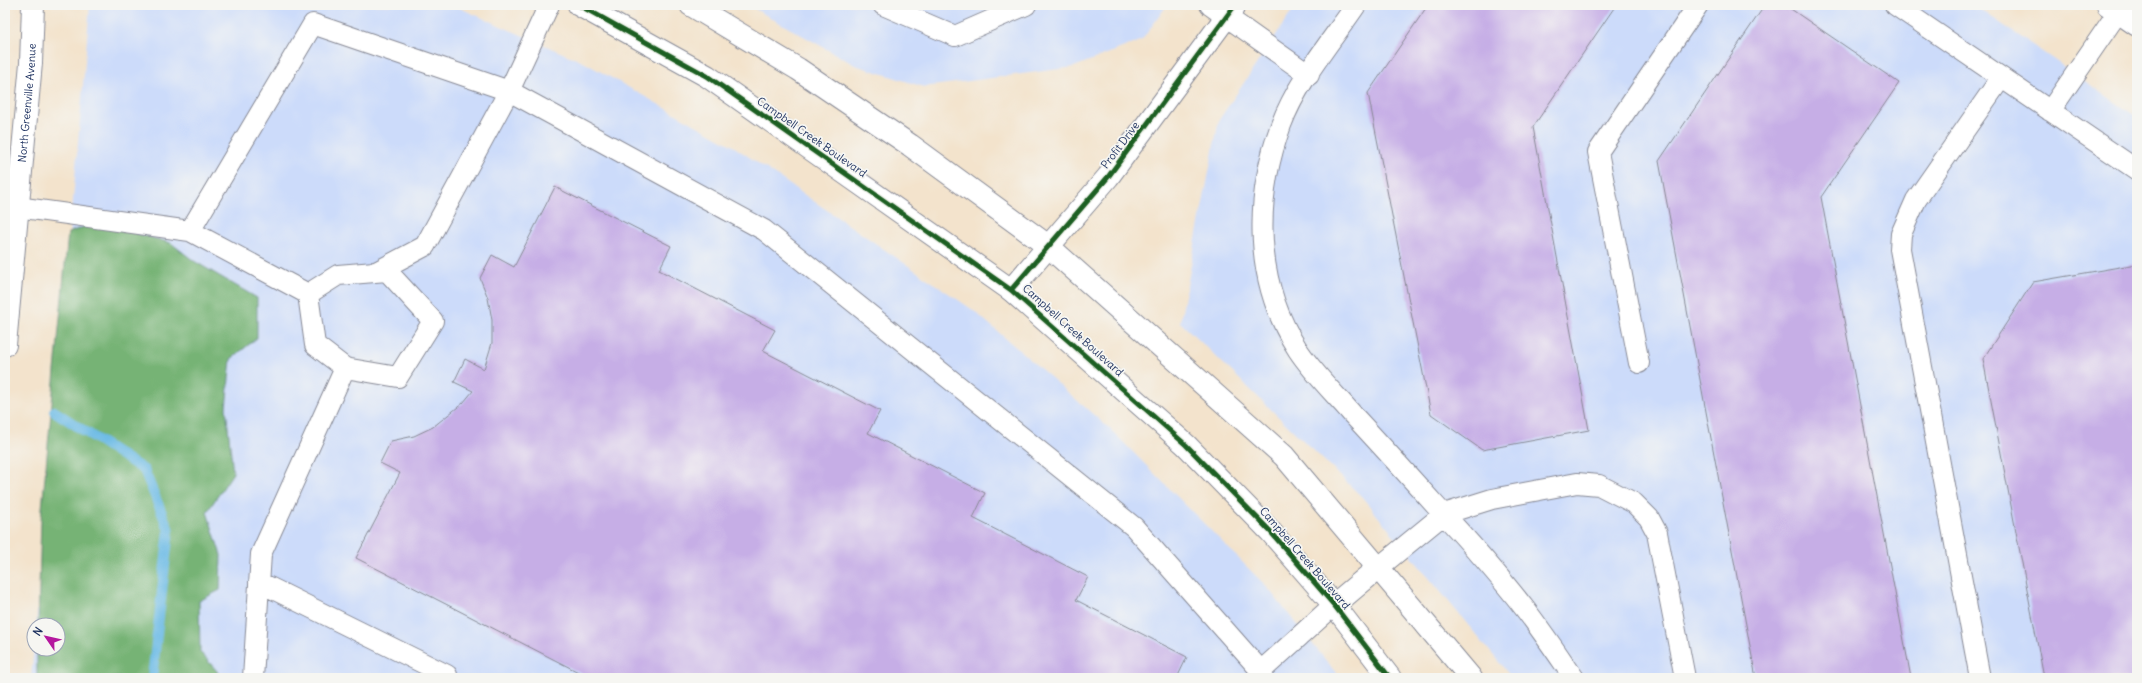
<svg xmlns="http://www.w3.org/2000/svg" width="2142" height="683" font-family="Delius,sans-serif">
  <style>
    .built { fill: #ccdbfa }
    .forest { fill: #76b374; stroke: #487169 }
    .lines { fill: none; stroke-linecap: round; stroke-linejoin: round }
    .stream { stroke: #6bbae5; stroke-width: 10 }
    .building { fill: #c6aee6 }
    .service-casing { stroke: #878995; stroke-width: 22 }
    .minor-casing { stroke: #878995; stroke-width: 24 }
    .tertiary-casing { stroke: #878995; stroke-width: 24 }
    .secondary-casing { stroke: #878995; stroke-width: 24 }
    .service { stroke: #fff; stroke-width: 20 }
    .minor { stroke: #fff; stroke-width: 22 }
    .tertiary { stroke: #fff; stroke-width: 22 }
    .secondary { stroke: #fff; stroke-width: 22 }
    .cycleway-casing { stroke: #f6f6f2; stroke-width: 8 }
    .cycleway { stroke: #1b5e20; stroke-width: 5 }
    .labels { text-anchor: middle; stroke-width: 3.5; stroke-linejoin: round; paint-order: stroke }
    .street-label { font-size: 11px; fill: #1b2f5e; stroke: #f6f6f2 }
  </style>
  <rect width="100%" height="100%" fill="#f6f6f2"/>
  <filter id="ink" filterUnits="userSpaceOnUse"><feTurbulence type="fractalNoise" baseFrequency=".025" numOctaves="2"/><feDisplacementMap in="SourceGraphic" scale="8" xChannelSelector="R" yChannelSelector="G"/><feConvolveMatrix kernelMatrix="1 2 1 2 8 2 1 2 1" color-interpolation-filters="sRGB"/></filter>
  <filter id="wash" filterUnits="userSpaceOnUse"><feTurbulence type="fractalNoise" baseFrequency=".012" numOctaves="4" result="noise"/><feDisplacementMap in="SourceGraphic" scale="16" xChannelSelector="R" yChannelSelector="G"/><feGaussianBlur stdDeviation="0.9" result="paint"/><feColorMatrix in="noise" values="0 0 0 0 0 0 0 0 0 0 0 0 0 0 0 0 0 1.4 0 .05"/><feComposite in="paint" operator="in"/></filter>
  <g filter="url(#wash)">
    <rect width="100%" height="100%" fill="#f3e3cc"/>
    <path class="built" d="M90 5H453L585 63 733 146 973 310 1110 429 1266 586 1340 678H31L34 648 58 649V625H36Z
      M748 5H1167L1142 40 1074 67 924 87 855 65Z
      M1296 5H1974L2137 117V678H1512L1362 497 1180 322 1219 120Z"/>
    <path class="forest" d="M96 222 171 243 194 261 257 298V338L231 359 226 408 233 473 207 512 221 555 220 590 199 601 200 652 217 671 220 678H37V649H58V625H38L41 519 68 233Z"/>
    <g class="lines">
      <path class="stream" d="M54 411 144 470 169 530 152 678"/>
    </g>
    <g id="blocks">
      <path class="building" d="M1428 5H1616L1533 127 1589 430 1482 450 1431 414 1368 93Z
        M1765 5H1785L1899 83 1821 197 1911 678H1756L1659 161Z
        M555 187 671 246 659 270 775 330 763 351 880 411 868 433 985 493 973 518 1088 577 1076 600 1187 657 1177 678H590L356 558 400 473 380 463 391 441 414 436 433 427 463 403 473 391 454 382 465 359 484 369 492 343V320L488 298 480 278 492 255 514 267Z
        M2137 264V678H2044L1983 359 2033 282Z"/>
    </g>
  </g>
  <g filter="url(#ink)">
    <use href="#blocks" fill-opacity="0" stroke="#878995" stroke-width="1"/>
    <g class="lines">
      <defs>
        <path id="service" d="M883 5 955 36 1026 5
          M1210 5 1309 75
          M1356 5C1330 43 1297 82 1281 125 1254 199 1254 282 1298 350 1314 374 1335 394 1353 415 1381 445 1408 475 1435 505 1466 538 1497 573 1525 609 1542 631 1558 655 1574 678
          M1895 5 2137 170
          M2050 111 2118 12
          M17 207 190 231 308 294
          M190 231 313 24 509 91 764 230 1134 527 1261 671 1260 678
          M387 271 433 321 398 377 345 368 315 345 308 294 338 275Z
          M376 272 425 246 509 91 549 5
          M1639 363 1598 152 1698 5
          M1378 568 1444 514 1492 499 1577 483 1599 485 1634 503 1649 518 1657 533 1685 678
          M259 582 447 675 446 678
          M1261 671 1334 605
          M253 678 261 554 345 368
          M1980 678 1900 249 1901 234 1916 200 2001 78"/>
        <path id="minor" d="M1011 290 1108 177 1235 5"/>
        <path id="tertiary" d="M579 5 707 76 1011 290 1186 445 1270 531 1334 605 1390 678
          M691 5 798 69 910 145 1048 246 1284 456 1471 678
          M1334 605 1378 568"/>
        <g id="secondary">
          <path d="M2108 5 2137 25"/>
          <path id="s1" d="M5 345 31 63 33 5"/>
        </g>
      </defs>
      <use href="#service" class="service-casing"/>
      <use href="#minor" class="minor-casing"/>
      <use href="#tertiary" class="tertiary-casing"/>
      <use href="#secondary" class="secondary-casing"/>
      <use href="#service" class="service"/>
      <use href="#minor" class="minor"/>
      <use href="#tertiary" class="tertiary"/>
      <use href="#secondary" class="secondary"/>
      <defs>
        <path id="cycleway" d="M579 5 707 76 1011 290 1186 445 1270 531 1334 605 1390 678
          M1011 290 1108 177 1235 5"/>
      </defs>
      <use href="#cycleway" class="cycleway-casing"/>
      <use href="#cycleway" class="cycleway"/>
    </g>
  </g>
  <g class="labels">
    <g class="street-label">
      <text dy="4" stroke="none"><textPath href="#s1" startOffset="243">North Greenville Avenue</textPath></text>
      <text transform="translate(812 137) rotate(35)" y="4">Campbell Creek Boulevard</text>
      <text transform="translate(1120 145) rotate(-53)" y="4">Profit Drive</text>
      <text transform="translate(1073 330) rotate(42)" y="4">Campbell Creek Boulevard</text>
      <text transform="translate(1305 558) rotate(49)" y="4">Campbell Creek Boulevard</text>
    </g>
  </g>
  <rect width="2142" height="683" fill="none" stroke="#f6f6f2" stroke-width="20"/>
  <g transform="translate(46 637) rotate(304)"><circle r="19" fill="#f6f6f2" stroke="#9ea6b7"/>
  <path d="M0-3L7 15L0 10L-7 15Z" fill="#b5179e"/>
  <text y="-6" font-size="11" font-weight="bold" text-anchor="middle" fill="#1b2f5e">N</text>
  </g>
</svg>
